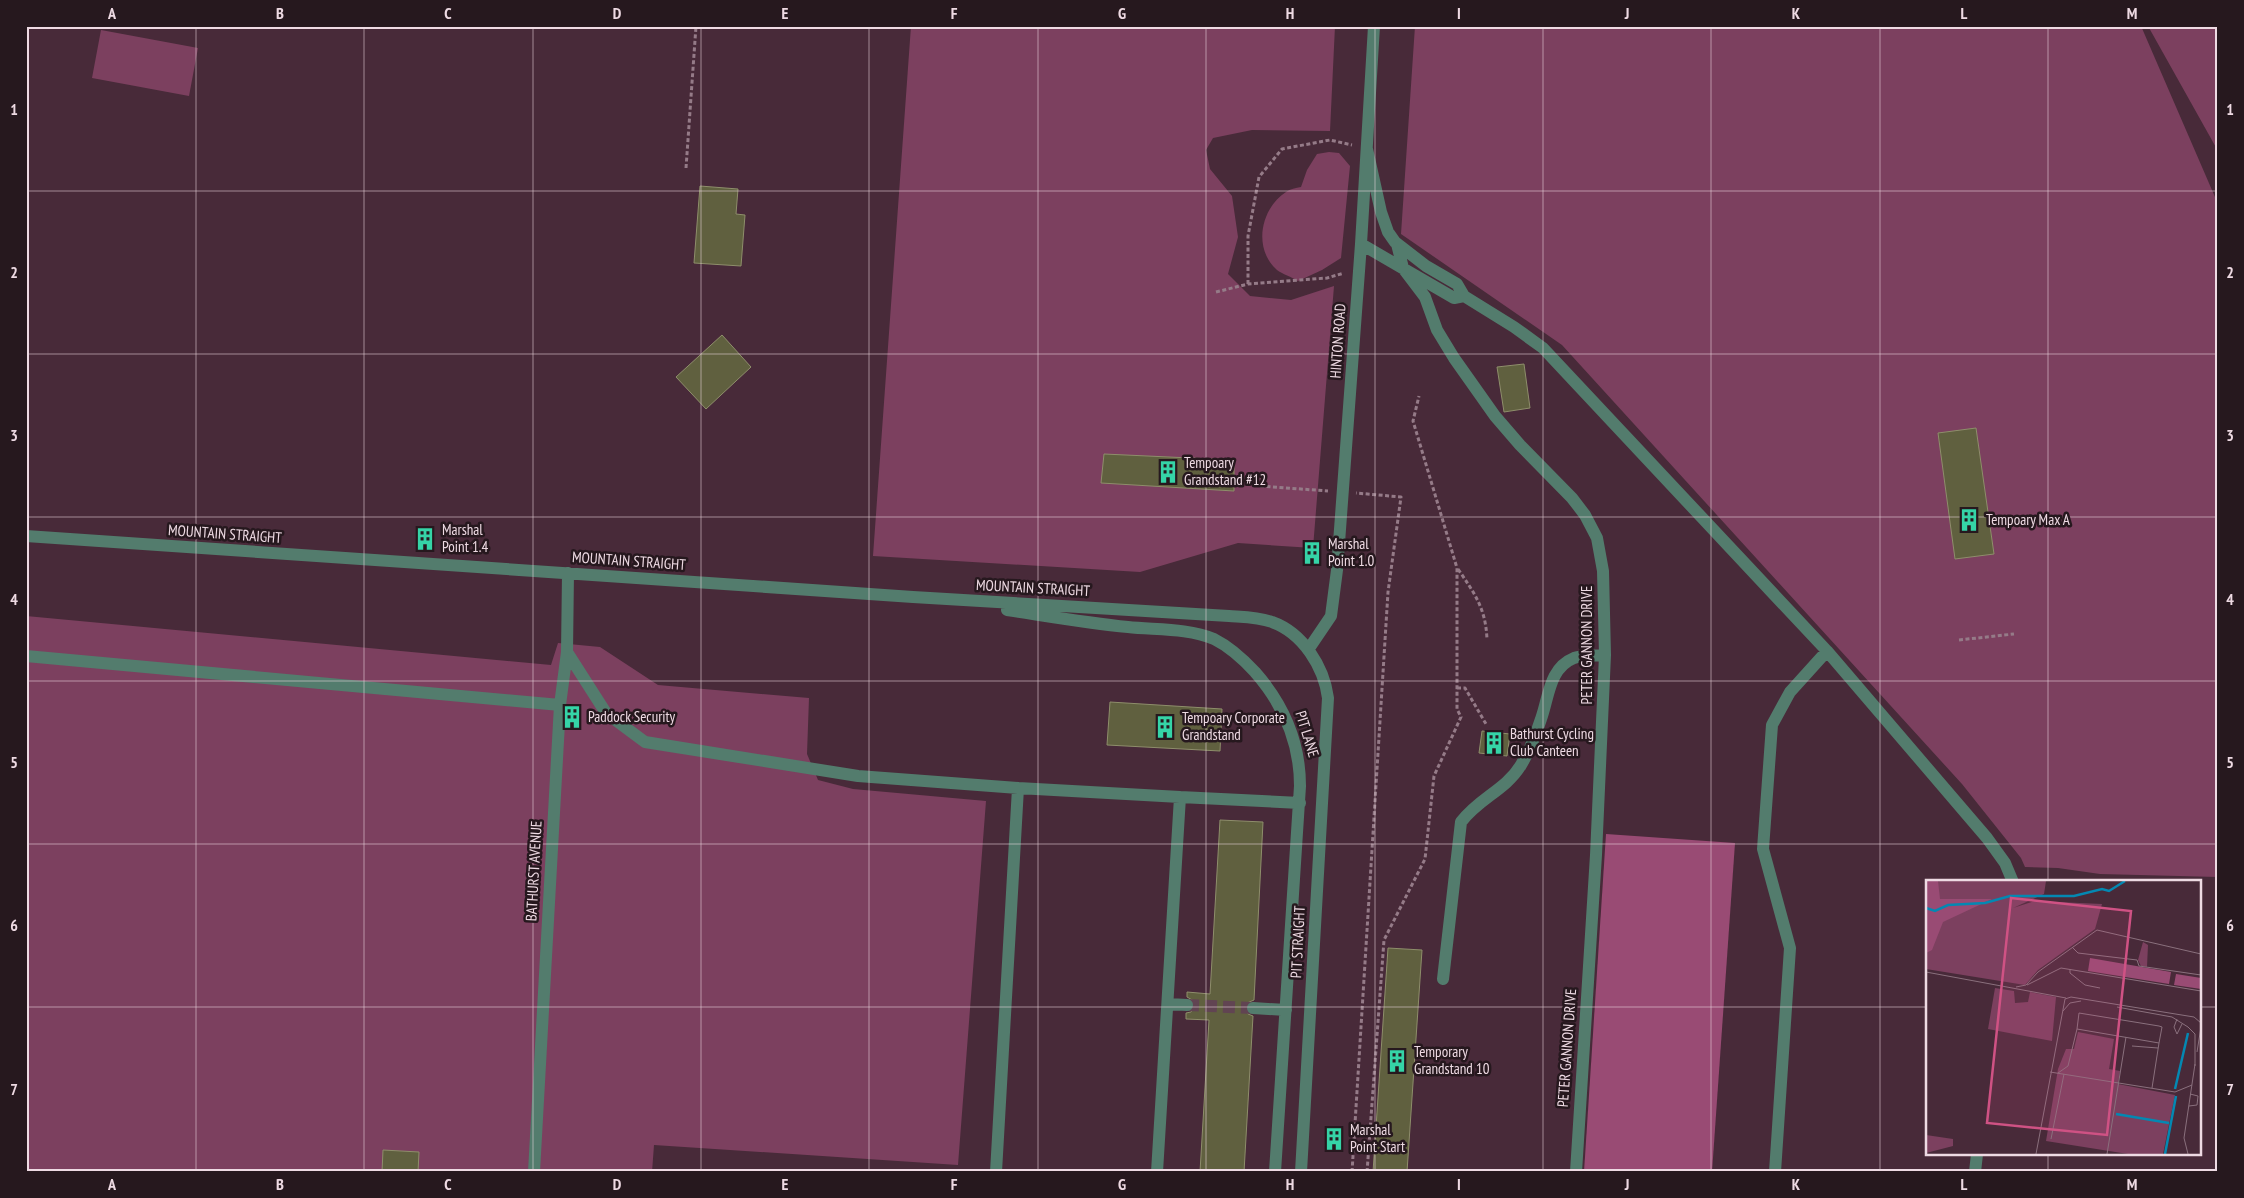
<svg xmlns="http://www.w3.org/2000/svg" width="2244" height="1198" font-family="'PT Sans Narrow',sans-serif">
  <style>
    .green { fill: #7c405f }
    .forest { fill: #994b74 }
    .building { fill: #60603f; stroke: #8e8e6b }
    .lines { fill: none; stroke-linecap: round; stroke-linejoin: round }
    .minor-tunnel { stroke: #614452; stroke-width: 12; stroke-dasharray: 12 6; stroke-linecap: butt }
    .path { stroke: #957b88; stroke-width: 3; stroke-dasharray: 4 2.5; stroke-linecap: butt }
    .minor { stroke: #537c6d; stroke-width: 12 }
    .grid { fill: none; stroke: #eedae3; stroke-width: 1; stroke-opacity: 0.55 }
    .labels { text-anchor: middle; stroke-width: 5; stroke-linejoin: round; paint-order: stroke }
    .street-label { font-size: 15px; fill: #eedae3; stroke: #26181e }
    .poi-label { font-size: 15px; fill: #eedae3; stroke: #26181e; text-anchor: start }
    .inset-river { fill: none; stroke: #0488b2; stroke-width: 2.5 }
    .inset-road { fill: none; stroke: #8a707d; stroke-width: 1 }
    .view { fill: #cf5284; fill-opacity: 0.15; stroke: #cf5284; stroke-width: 2.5 }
    .inset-edge { fill: none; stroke: #eedae3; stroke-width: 2.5 }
    .neatline { fill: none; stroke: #eedae3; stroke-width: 2 }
    .grid-label { font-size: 16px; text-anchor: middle; font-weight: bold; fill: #eedae3 }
  </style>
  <rect width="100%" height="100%" fill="#482a39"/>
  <path class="green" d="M911 26H1335L1330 131 1252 130 1213 138 1206 150 1210 169 1232 196 1238 237 1228 274 1250 296 1291 300 1334 286 1313 548 1238 543 1140 572 873 556Z
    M1415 26H2141L2218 204V877L2100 874 2058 868 2025 867 2021 858 1962 784 1562 345 1401 234Z
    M2148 26H2218V151Z
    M101 30 198 48 189 96 92 78Z
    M1329 152 1339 153 1350 166 1341 258 1322 270 1298 281C1292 277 1282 274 1277 270 1253 249 1260 209 1286 192 1290 189 1296 188 1301 187L1307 170 1317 154Z
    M26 616 551 665 558 643 600 647 658 685 809 698 807 754 818 780 853 789 986 801 958 1165 654 1145 652 1172H26Z"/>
  <path class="forest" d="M1606 834 1735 843 1712 1172H1584Z"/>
  <path class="building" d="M700 186 738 189 736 214 745 215 741 266 694 263Z
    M722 335 751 367 706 409 676 377Z
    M1524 364 1530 408 1504 412 1497 367Z
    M1976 428 1994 554 1955 559 1938 433Z
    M1104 454 1234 460V491L1101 483Z
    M1110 702 1222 709 1220 751 1107 745Z
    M1482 731 1510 734 1507 756 1479 753Z
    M1220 820 1263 822 1254 1000 1247 1003 1245 1008 1248 1014 1253 1016 1244 1172H1200L1209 1020 1186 1019V1013L1191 1012 1195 1006 1194 1001 1187 997V992L1210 994Z
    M1388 948 1422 950 1407 1172H1373Z
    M383 1150 419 1152 418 1172H382Z"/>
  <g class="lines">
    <path class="minor-tunnel" d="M1187 1005 1253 1008"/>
    <path class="path" d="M686 168 696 26
      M1248 284V236L1259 177 1282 149 1330 140 1352 145
      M1216 292 1248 284 1327 278 1344 273
      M1260 486 1328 491
      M1458 569C1475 594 1486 609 1487 640
      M1959 640 2014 634
      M1457 688H1465L1486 724
      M1352 1172 1388 592 1401 497 1356 493
      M1367 1172 1384 940 1425 859 1434 776 1461 717 1457 709V568L1413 421 1419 396"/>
    <path class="minor" d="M1367 149 1381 212 1388 232 1395 242 1426 266 1457 284 1464 296 1514 327 1543 348 1827 651 1987 838 2005 863 2013 882
      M1361 244 1454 298 1464 296
      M1397 244 1403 268 1425 297 1437 330 1454 358 1495 416 1520 445 1572 498 1585 515 1597 538 1603 571 1605 655 1596 855 1576 1172
      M26 536 913 597 1229 616C1243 617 1259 617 1272 622 1303 633 1324 667 1328 698L1301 1172
      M1007 610C1047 616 1087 623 1128 627 1155 630 1188 628 1214 639 1230 647 1243 659 1255 672 1284 705 1300 742 1300 786L1275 1172
      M1308 650 1331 616 1337 570 1361 244 1374 26
      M567 652 606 713 645 742 858 776 1018 788
      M26 656 560 705
      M1180 797 1300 803
      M1443 979 1461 822C1480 797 1505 791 1521 765 1529 752 1536 734 1541 719 1549 697 1549 668 1574 658 1583 655 1596 656 1605 655
      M1168 1004 1187 1005
      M1253 1008 1286 1010
      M534 1172 560 705 567 652 568 573
      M996 1172 1018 788 1180 797 1157 1172
      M1775 1172 1790 948 1763 849 1772 725 1790 692 1827 651
      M1975 1172 1977 1154"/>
  </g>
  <path class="grid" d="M196 26V1172M364 26V1172M533 26V1172M701 26V1172M869 26V1172M1038 26V1172M1206 26V1172M1375 26V1172M1543 26V1172M1711 26V1172M1880 26V1172M2048 26V882M26 191H2218M26 354H2218M26 517H2218M26 681H2218M26 844H2218M26 1007H1928M2200 1007H2218M2048 1154V1172"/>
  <defs>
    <symbol id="building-bare" viewBox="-9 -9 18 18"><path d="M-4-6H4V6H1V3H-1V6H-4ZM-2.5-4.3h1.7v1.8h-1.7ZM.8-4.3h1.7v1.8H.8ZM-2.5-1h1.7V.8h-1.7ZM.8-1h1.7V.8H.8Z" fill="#35d4a7" stroke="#26181e" stroke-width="2.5" paint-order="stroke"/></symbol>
  </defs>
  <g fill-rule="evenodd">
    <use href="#building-bare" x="1152" y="456" width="32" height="32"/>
    <use href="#building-bare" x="1953" y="504" width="32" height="32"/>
    <use href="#building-bare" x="409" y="523" width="32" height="32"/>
    <use href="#building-bare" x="1296" y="537" width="32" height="32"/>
    <use href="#building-bare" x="556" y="701" width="32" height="32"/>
    <use href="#building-bare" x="1149" y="711" width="32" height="32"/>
    <use href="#building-bare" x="1478" y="727" width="32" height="32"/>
    <use href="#building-bare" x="1381" y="1045" width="32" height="32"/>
    <use href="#building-bare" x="1318" y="1123" width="32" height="32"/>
  </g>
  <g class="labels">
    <g class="street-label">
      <text transform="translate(1338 341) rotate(-86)" y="5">HINTON ROAD</text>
      <text transform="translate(225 534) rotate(4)" y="5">MOUNTAIN STRAIGHT</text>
      <text transform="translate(629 561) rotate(4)" y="5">MOUNTAIN STRAIGHT</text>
      <text transform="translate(1033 588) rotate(3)" y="5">MOUNTAIN STRAIGHT</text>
      <text transform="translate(1587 645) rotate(-90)" y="5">PETER GANNON DRIVE</text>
      <text transform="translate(1307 734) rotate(73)" y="5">PIT LANE</text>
      <text transform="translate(534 871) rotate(-87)" y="5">BATHURST AVENUE</text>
      <text transform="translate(1298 942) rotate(-87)" y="5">PIT STRAIGHT</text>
      <text transform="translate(1567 1048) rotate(-86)" y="5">PETER GANNON DRIVE</text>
    </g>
    <g class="poi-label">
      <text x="1184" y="468">Tempoary<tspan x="1184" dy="17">Grandstand #12</tspan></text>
      <text x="1986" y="525">Tempoary Max A</text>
      <text x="442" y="535">Marshal<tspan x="442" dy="17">Point 1.4</tspan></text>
      <text x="1328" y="549">Marshal<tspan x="1328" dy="17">Point 1.0</tspan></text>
      <text x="588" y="722">Paddock Security</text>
      <text x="1182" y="723">Tempoary Corporate<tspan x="1182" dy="17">Grandstand</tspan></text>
      <text x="1510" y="739">Bathurst Cycling<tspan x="1510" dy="17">Club Canteen</tspan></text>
      <text x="1414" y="1057">Temporary<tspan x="1414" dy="17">Grandstand 10</tspan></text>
      <text x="1350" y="1135">Marshal<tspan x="1350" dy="17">Point Start</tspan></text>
    </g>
  </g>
  <g transform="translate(1926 880)">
    <rect width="275" height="275" fill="#482a39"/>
    <path d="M0 1H120L118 14 87 28 109 21 176 24 169 49 112 90 99 105 0 89ZM217 62 222 65 221 87 215 86 212 80ZM69 108 88 111 89 123 102 122 104 112 130 117 126 161 62 149ZM152 152 188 159 183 189 194 191 192 204 249 215 237 274H202L120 261 132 189 140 169H148ZM0 255 27 259V266L0 273Z" fill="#7c405f"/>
    <path d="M0 1H12L14 19H66L17 42 6 70 0 73ZM164 78 245 92 243 104 162 91ZM250 94 275 98V109L248 105Z" fill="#994b74"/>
    <path class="inset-river" d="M0 28 9 31 22 25 59 23 84 16H148L176 9 183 11 199 1M249 209 262 153M190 234 243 243M239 274 250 216"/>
    <path class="inset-road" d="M146 67 152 73 211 80 213 86 275 95M144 89V93L159 105 174 108M0 92 140 118M101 105 135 88 275 111M90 107 100 105 112 92 171 50 275 74M191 127 246 137 262 147 269 154V186M137 131 144 123 155 121M153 133 233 146 236 147 233 163 151 149ZM251 139 248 147 251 154 256 144M206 166 232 168M271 172 275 147M124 192 249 212 266 205M132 193 142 186 151 149M226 208 233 163M263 226 271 225 272 216 264 214M125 259 138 194M110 274 139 119 145 117 268 137 275 143M181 274 200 157M262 274 258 258 269 184"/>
    <path class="view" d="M85 18 205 31 181 255 61 243Z"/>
    <rect width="275" height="275" class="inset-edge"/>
  </g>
  <rect width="2244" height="1198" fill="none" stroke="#26181e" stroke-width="55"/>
  <rect x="28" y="28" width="2188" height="1142" class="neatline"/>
  <g class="grid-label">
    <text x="112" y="19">A</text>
    <text x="280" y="19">B</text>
    <text x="448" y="19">C</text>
    <text x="617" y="19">D</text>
    <text x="785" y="19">E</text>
    <text x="954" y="19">F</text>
    <text x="1122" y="19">G</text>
    <text x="1290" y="19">H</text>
    <text x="1459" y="19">I</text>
    <text x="1627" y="19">J</text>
    <text x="1796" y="19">K</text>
    <text x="1964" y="19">L</text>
    <text x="2132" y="19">M</text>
    <text x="14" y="115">1</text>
    <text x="2230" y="115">1</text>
    <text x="14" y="278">2</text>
    <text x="2230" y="278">2</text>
    <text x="14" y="441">3</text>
    <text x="2230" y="441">3</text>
    <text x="14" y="605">4</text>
    <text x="2230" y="605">4</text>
    <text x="14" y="768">5</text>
    <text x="2230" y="768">5</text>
    <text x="14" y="931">6</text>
    <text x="2230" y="931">6</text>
    <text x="14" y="1095">7</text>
    <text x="2230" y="1095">7</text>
    <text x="112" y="1190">A</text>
    <text x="280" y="1190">B</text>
    <text x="448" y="1190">C</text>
    <text x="617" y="1190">D</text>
    <text x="785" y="1190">E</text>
    <text x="954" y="1190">F</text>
    <text x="1122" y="1190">G</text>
    <text x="1290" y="1190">H</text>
    <text x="1459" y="1190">I</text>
    <text x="1627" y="1190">J</text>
    <text x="1796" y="1190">K</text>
    <text x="1964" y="1190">L</text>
    <text x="2132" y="1190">M</text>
  </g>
</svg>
